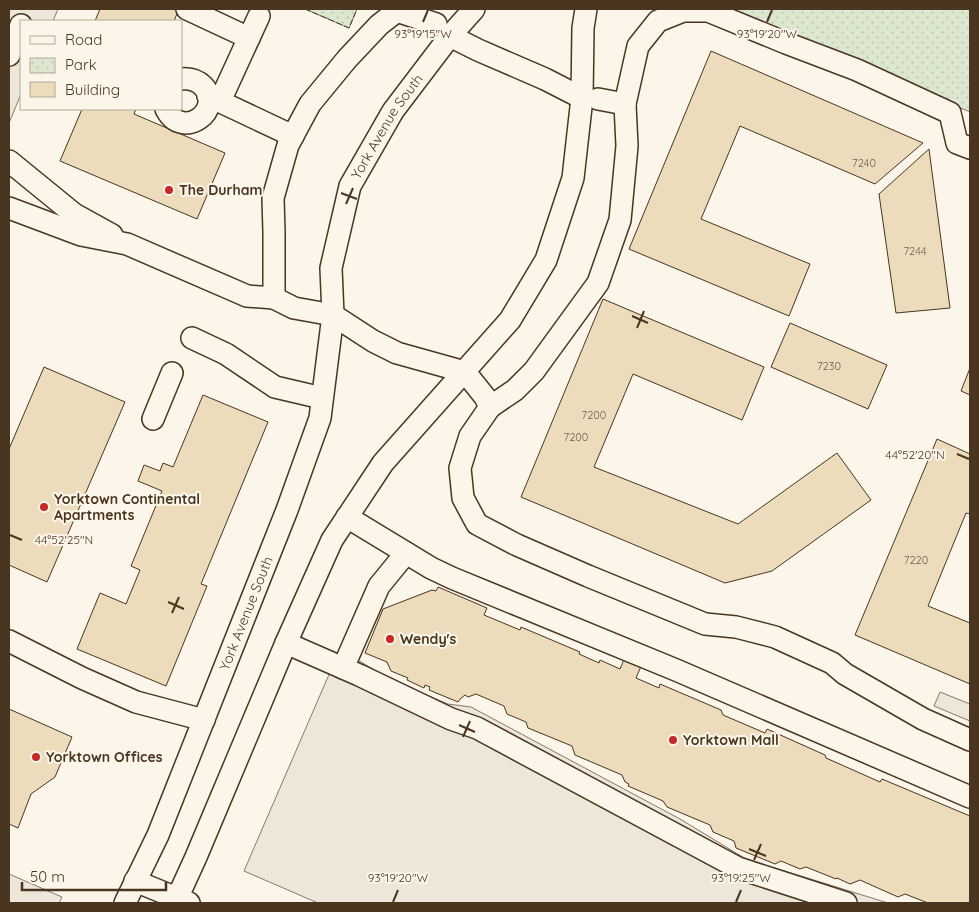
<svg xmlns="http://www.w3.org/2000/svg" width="979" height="912" font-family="Quicksand,sans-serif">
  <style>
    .park { fill: url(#park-dots); stroke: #887966 }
    .parking { fill: #ede7d9; stroke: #887966 }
    .building { fill: #ecdcbc; stroke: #4a3520 }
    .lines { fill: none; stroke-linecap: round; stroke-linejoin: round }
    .minor-casing { stroke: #4a3520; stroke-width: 24 }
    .minor { stroke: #fbf6e9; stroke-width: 21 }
    .fence { stroke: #4a3520; stroke-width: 1; stroke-dasharray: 6 2.5; stroke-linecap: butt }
    .ticks { fill: none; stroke: #4a3520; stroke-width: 2 }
    .poi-dot { fill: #c62828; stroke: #fbf6e9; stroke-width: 2 }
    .labels { text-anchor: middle; stroke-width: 4; stroke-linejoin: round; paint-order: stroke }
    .number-label { font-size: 11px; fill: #725f47 }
    .street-label { font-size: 14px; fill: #4a3520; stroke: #fbf6e9 }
    .poi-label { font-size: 14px; font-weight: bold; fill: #4a3520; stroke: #fbf6e9; text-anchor: start }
    .ticks-label { font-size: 12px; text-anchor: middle; fill: #4a3520; stroke: #fbf6e9; stroke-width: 4; stroke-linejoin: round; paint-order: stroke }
  </style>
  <defs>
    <pattern id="park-dots" width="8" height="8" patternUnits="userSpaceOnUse" patternTransform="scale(1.25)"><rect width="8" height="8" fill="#dce7d0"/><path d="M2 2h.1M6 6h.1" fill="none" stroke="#bec7b2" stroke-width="1.8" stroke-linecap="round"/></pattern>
  </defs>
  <rect width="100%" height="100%" fill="#fbf6e9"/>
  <path class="park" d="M305 9H357L349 28Z
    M728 9H970V112Z"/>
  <path class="parking" d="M9 9H58L53 21H21V94L9 123Z
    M340 649 392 681 448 704 471 707 680 819 746 859 888 903H318L244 871Z
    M940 692 970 704V721L934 706Z
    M9 874 62 897 59 903H9Z"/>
  <path class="building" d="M100 9H179L174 21H95Z
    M711 51 923 143 875 184 740 126 701 219 810 264 789 316 629 249Z
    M82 109H136L134 114 225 153 197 219 60 161Z
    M929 149 950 308 896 313 879 194Z
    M603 299 764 367 742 420 633 374 594 467 738 524 837 453 871 500 772 571 725 583 521 497Z
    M790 323 887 365 868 409 771 367Z
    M44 367 125 402 47 582 9 565V449Z
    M970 368V395L961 391Z
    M203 395 268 422 201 584 207 586 166 686 77 649 100 593 126 604 140 570 131 566 162 491 138 481 144 465 160 471 163 463 173 467Z
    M937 439 970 454V514L966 513 928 606 970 623V684L855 635Z
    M438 587 487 608 484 615 520 630 521 627 580 652 579 654 599 663 600 660 620 669 625 657 642 664 636 678 659 688 660 684 721 710 723 715 765 733 767 729 825 755 826 758 880 782 882 779 970 816V903H928L905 894 898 897 860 880 850 884 837 878 836 879 806 867 800 869 781 861 775 864 736 848 734 841 713 832 710 825 667 807 663 801 628 786 629 784 625 782 622 775 575 755 572 746 528 728 526 722 507 714 504 706 476 694 468 697 465 695 460 699 458 702 429 690 430 687 425 685 424 688 407 680 408 678 391 671 387 662 365 653 383 609 432 590 436 591Z
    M9 709 72 737 55 777 31 794 18 828 9 824Z"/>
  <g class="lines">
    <defs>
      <g id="minor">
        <path d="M187 9 249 38"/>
        <path d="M436 24 397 11 379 25 347 59 310 104 288 145 273 198 274 232V298L294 308 333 315 373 341 397 353 465 372"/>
        <path d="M450 36 478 50 545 79 582 98"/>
        <path d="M9 55 21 25"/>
        <path d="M208 96 293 136"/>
        <path d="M598 99 625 104 638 46 658 21 683 11H708L786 43 857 70 950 113 957 143 970 148"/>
        <path d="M220 101 259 16"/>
        <path d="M166 109C183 142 225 109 203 86 197 80 190 78 181 79"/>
        <path d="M9 161 74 214 112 235"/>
        <path d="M9 208 81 235 127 244 247 296 274 298"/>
        <path d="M192 338 226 354 275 387 322 398"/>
        <path d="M465 372 485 397 490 407 470 436 460 468 463 498 477 524 517 545 588 576 705 624 736 627 775 637 832 663 845 674 923 719 970 740"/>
        <path d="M490 407 515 390 534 371 598 283 620 220 627 146 625 104"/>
        <path d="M153 419 172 373"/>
        <path d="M347 517 431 568 452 578 676 670 970 797"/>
        <path d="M9 641 82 678 136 702 204 720"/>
        <path d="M286 643 359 675 451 719 477 728 738 868 846 903"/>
        <path d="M343 668 379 586 406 553"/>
        <path d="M135 881 189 903"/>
        <path id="s1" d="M125 903 158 835 287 510 320 418 333 315 331 268 350 186 393 111 450 36 474 9"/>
        <path d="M175 903 196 857 286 643 332 540 383 463 510 320 546 260 573 178 582 98 583 28 586 9"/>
      </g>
    </defs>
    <use href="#minor" class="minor-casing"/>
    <use href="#minor" class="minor"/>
    <path class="fence" d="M305 9 349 28 357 9"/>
  </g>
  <path class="ticks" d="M423 22 428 10M767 22 772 10M341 193 357 199M346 204 353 188M632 316 648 323M637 328 644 311M957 454 969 459M10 535 22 540M168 602 184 609M172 613 179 597M459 725 475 732M463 737 470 721M749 849 766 856M754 860 761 844M393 902 398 890M736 902 741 890"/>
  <g class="poi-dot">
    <circle cx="169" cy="190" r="5"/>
    <circle cx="44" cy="507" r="5"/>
    <circle cx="390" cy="639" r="5"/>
    <circle cx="673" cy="740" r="5"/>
    <circle cx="36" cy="757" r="5"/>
  </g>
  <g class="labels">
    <g class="number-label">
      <text x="864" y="167">7240</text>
      <text x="915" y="255">7244</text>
      <text x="829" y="370">7230</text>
      <text x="594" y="419">7200</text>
      <text x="576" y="441">7200</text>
      <text x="916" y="564">7220</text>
    </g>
    <g class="street-label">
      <text dy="5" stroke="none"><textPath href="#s1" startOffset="828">York Avenue South</textPath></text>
      <text dy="5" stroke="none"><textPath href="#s1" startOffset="314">York Avenue South</textPath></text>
    </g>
    <g class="poi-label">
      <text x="179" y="195">The Durham</text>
      <text x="54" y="504">Yorktown Continental<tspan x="54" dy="16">Apartments</tspan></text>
      <text x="400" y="644">Wendy's</text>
      <text x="683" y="745">Yorktown Mall</text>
      <text x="46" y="762">Yorktown Offices</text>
    </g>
  </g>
  <g class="ticks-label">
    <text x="423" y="38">93°19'15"W</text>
    <text x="767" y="38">93°19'20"W</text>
    <text x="915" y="459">44°52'20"N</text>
    <text x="64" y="544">44°52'25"N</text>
    <text x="398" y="882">93°19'20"W</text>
    <text x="741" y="882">93°19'25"W</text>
  </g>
  <rect width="979" height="912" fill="none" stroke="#4a3520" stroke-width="20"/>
  <rect x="20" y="20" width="162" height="90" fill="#fbf6e9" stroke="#b4a999"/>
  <rect x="30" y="36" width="25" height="8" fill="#fbf6e9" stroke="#b4a999"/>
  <text x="65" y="45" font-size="15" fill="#4a3520">Road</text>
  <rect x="30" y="58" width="25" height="15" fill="url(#park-dots)" stroke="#b4a999"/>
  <text x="65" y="70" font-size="15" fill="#4a3520">Park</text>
  <rect x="30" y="82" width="25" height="15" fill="#ecdcbc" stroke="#b4a999"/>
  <text x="65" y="95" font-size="15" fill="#4a3520">Building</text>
  <path d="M22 882v8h144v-8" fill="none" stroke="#4a3520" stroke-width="2.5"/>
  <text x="30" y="882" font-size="15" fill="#4a3520" stroke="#fbf6e9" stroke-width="4" paint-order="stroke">50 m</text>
</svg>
